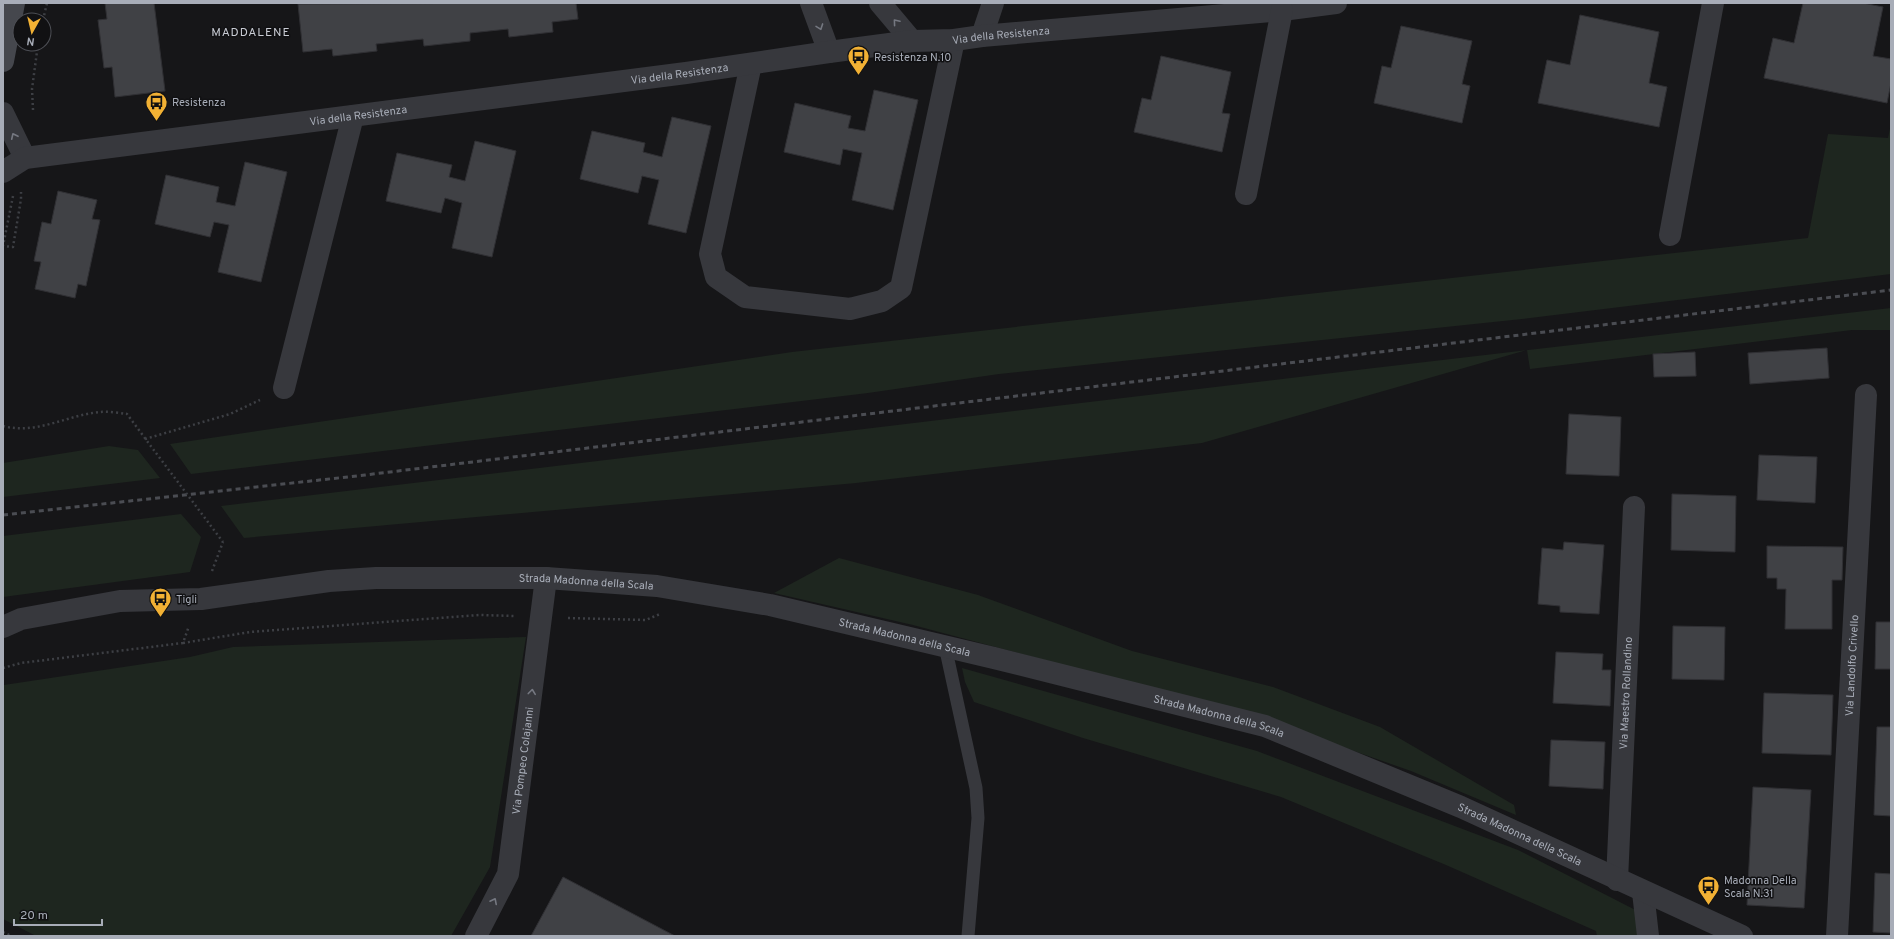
<svg xmlns="http://www.w3.org/2000/svg" width="1894" height="939" font-family="Overpass,sans-serif">
  <style>
    .green { fill: #1e261f }
    .building { fill: #404145; stroke: #303034 }
    .lines { fill: none; stroke-linecap: round; stroke-linejoin: round }
    .path { stroke: #3d3f44; stroke-width: 2.5; stroke-dasharray: 2 3; stroke-linecap: butt }
    .service { stroke: #37383d; stroke-width: 13 }
    .minor { stroke: #37383d; stroke-width: 22 }
    .tertiary { stroke: #37383d; stroke-width: 22 }
    .secondary { stroke: #45474d; stroke-width: 22 }
    .rail { stroke: #4a4c52; stroke-width: 3; stroke-dasharray: 5 4; stroke-linecap: butt }
    .path-bridge { stroke: #3d3f44; stroke-width: 2.5; stroke-dasharray: 2 3; stroke-linecap: butt }
    .oneway { stroke: #757881 }
    .labels { text-anchor: middle; stroke-width: 3; stroke-linejoin: round; paint-order: stroke }
    .street-label { font-size: 11px; fill: #a8adb8; stroke: #111113 }
    .poi-label { font-size: 11px; fill: #a8adb8; stroke: #111113; text-anchor: start }
    .neighbourhood-label { font-size: 12px; letter-spacing: 1px; fill: #c9ccd4; stroke: #111113 }
  </style>
  <rect width="100%" height="100%" fill="#161618"/>
  <path class="green" d="M1891 124V274L1522 319 999 374 868 393 191 474 170 444 792 352 1808 238 1828 134 1888 138Z
    M1891 308V330H1852L1530 369 1527 350 1202 443 856 483 244 538 221 506 1374 368Z
    M109 446 138 450 160 478 3 497V463Z
    M181 514 201 537 190 572 3 597V536Z
    M839 558 978 595 1132 651 1273 687 1380 727 1514 805 1516 815 1411 771 1254 716 913 625 774 593Z
    M526 637 490 867 451 936H36L3 919 4 685 190 657 233 647Z
    M962 668 1257 751 1518 850 1655 920 1659 936H1597L1596 931 1446 865 1281 797 1083 738 974 702 965 682Z"/>
  <path class="building" d="M105 3H154L165 91 115 97 112 67 104 68 98 20 107 19Z
    M576 3 578 19 552 22 553 32 509 37 508 29 470 33V41L424 46 423 39 376 44 377 51 333 56 332 49 303 52 298 4Z
    M1803 3H1863L1883 7 1873 56 1891 59V83L1887 103 1764 78 1773 38 1794 43Z
    M1580 15 1659 32 1649 83 1667 87 1659 127 1538 103 1547 60 1570 65Z
    M1401 26 1472 41 1462 84 1470 86 1462 123 1374 103 1382 66 1391 68Z
    M1161 56 1231 72 1222 113 1230 114 1222 152 1134 132 1142 98 1151 100Z
    M874 90 918 100 893 210 852 200 862 153 843 149 840 165 784 152 795 103 851 116 848 128 865 131Z
    M672 117 711 126 686 233 648 224 659 180 642 176 638 193 580 179 592 131 645 143 643 152 662 157Z
    M475 141 516 151 492 257 452 248 462 203 445 198 441 213 386 201 397 153 452 165 449 177 465 181Z
    M245 162 287 172 261 282 218 272 229 225 214 222 210 237 155 224 166 175 219 187 216 202 235 206Z
    M58 191 97 200 92 219 100 220 86 286 78 284 75 298 35 289 41 262 34 261 42 222 51 224Z
    M1827 348 1829 378 1750 384 1748 353Z
    M1695 352 1696 376 1654 377 1653 354Z
    M1569 414 1621 417 1619 476 1566 474Z
    M1759 455 1817 457 1815 503 1757 500Z
    M1672 494 1736 496 1735 552 1671 550Z
    M1564 542 1604 545 1599 614 1560 612V606L1538 604 1542 548 1563 550Z
    M1767 546 1843 547 1842 580H1832V629H1785L1786 589H1777V578H1767Z
    M1876 622H1891V669H1875Z
    M1673 626 1725 627 1724 680 1672 679Z
    M1556 652 1603 654 1602 670H1611L1610 706 1553 703Z
    M1764 693 1833 695 1831 755 1762 753Z
    M1877 727H1891V816L1874 815Z
    M1551 740 1605 742 1603 789 1549 786Z
    M1753 787 1811 790 1804 908 1747 905Z
    M1875 873 1891 874V933L1873 932Z
    M563 877 675 936H531Z"/>
  <g class="lines">
    <path class="path" d="M43 20 47 3
      M33 110 32 89 38 44
      M13 196 3 246 13 247 21 199V192
      M3 426C37 435 67 415 100 412 108 411 119 413 127 414L156 453
      M145 439 230 414 260 400
      M212 571 223 542
      M568 618 646 620 660 614
      M183 643 250 632 479 615 515 616
      M3 668 21 663 183 643 189 626
      M3 932 11 936"/>
    <path class="service" d="M945 646 976 788 978 818 968 936"/>
    <g class="minor">
      <path d="M811 3 829 52"/>
      <path d="M880 3 912 41"/>
      <path d="M982 36 993 3"/>
      <path d="M751 64 710 254 716 277 745 297 850 309 882 301 901 288 954 40"/>
      <path d="M3 113 25 158"/>
      <path id="s1" d="M3 172 25 158 686 73 829 52 912 41 954 40 982 36 1282 10 1336 3"/>
      <path d="M1246 194 1282 10"/>
      <path d="M1670 235 1713 3"/>
      <path d="M284 388 353 116"/>
      <path id="s2" d="M1617 880 1634 507"/>
      <path d="M1643 892 1648 936"/>
      <path id="s3" d="M476 936 508 874 546 578"/>
      <path id="s4" d="M1837 936 1866 395"/>
    </g>
    <path class="tertiary" id="s5" d="M3 627 21 619 120 601 201 599 329 581 376 578H546L657 586 770 605 994 658 1265 726 1461 807 1742 936"/>
    <path class="secondary" d="M3 61 14 3"/>
    <path class="rail" d="M3 515 365 475 1891 290"/>
    <path class="path-bridge" d="M156 453 223 542"/>
  </g>
  <defs><path id="oneway-chevron" d="M-2-3.5L2.5 0L-2 3.5" fill="none" stroke-width="1.6" stroke-linecap="round" stroke-linejoin="round"/></defs>
  <g class="oneway">
    <use href="#oneway-chevron" transform="translate(896 22) rotate(-130)"/>
    <use href="#oneway-chevron" transform="translate(820 27) rotate(70)"/>
    <use href="#oneway-chevron" transform="translate(14 136) rotate(-115)"/>
    <use href="#oneway-chevron" transform="translate(532 692) rotate(-83)"/>
    <use href="#oneway-chevron" transform="translate(494 901) rotate(-63)"/>
  </g>
  <defs>
    <symbol id="bus-pin" viewBox="-11 -11 22 30"><path d="M0 17L-7.5 6A9.5 9.5 0 1 1 7.5 6Z" fill="#f2b134" stroke="#111113"/><path d="M-5-6H5V4H4V6H2V4H-2V6H-4V4H-5ZM-3.5-4V0h7V-4ZM-3.5 1.2v1.5H-2V1.2ZM2 1.2v1.5H3.5V1.2Z" fill="#111"/></symbol>
  </defs>
  <g fill-rule="evenodd">
    <use href="#bus-pin" x="846" y="44" width="25" height="34"/>
    <use href="#bus-pin" x="144" y="90" width="25" height="34"/>
    <use href="#bus-pin" x="148" y="586" width="25" height="34"/>
    <use href="#bus-pin" x="1696" y="874" width="25" height="34"/>
  </g>
  <g class="labels">
    <g class="street-label">
      <text dy="4" stroke="none"><textPath href="#s1" startOffset="1010">Via della Resistenza</textPath></text>
      <text dy="4" stroke="none"><textPath href="#s1" startOffset="686">Via della Resistenza</textPath></text>
      <text dy="4" stroke="none"><textPath href="#s1" startOffset="362">Via della Resistenza</textPath></text>
      <text dy="4" stroke="none"><textPath href="#s5" startOffset="588">Strada Madonna della Scala</textPath></text>
      <text dy="4" stroke="none"><textPath href="#s5" startOffset="912">Strada Madonna della Scala</textPath></text>
      <text dy="4" stroke="none"><textPath href="#s4" startOffset="271">Via Landolfo Crivello</textPath></text>
      <text dy="4" stroke="none"><textPath href="#s2" startOffset="187">Via Maestro Rollandino</textPath></text>
      <text dy="4" stroke="none"><textPath href="#s5" startOffset="1236">Strada Madonna della Scala</textPath></text>
      <text dy="4" stroke="none"><textPath href="#s3" startOffset="184">Via Pompeo Colajanni</textPath></text>
      <text dy="4" stroke="none"><textPath href="#s5" startOffset="1560">Strada Madonna della Scala</textPath></text>
    </g>
    <g class="poi-label">
      <text x="874" y="61">Resistenza N.10</text>
      <text x="172" y="106">Resistenza</text>
      <text x="176" y="603">Tigli</text>
      <text x="1724" y="884">Madonna Della<tspan x="1724" dy="13">Scala N.31</tspan></text>
    </g>
    <g class="neighbourhood-label">
      <text x="251" y="36">MADDALENE</text>
    </g>
  </g>
  <rect width="1894" height="939" fill="none" stroke="#a8adb8" stroke-width="8"/>
  <g transform="translate(32 32) rotate(188)"><circle r="19" fill="#111113" stroke="#4d4f55"/>
  <path d="M0-3L7 15L0 10L-7 15Z" fill="#f2b134"/>
  <text y="-6" font-size="11" font-weight="bold" text-anchor="middle" fill="#a8adb8">N</text>
  </g>
  <path d="M14 919v6h88v-6" fill="none" stroke="#a8adb8" stroke-width="2"/>
  <text x="20" y="919" font-size="12" fill="#a8adb8" stroke="#111113" stroke-width="3" paint-order="stroke">20 m</text>
</svg>
